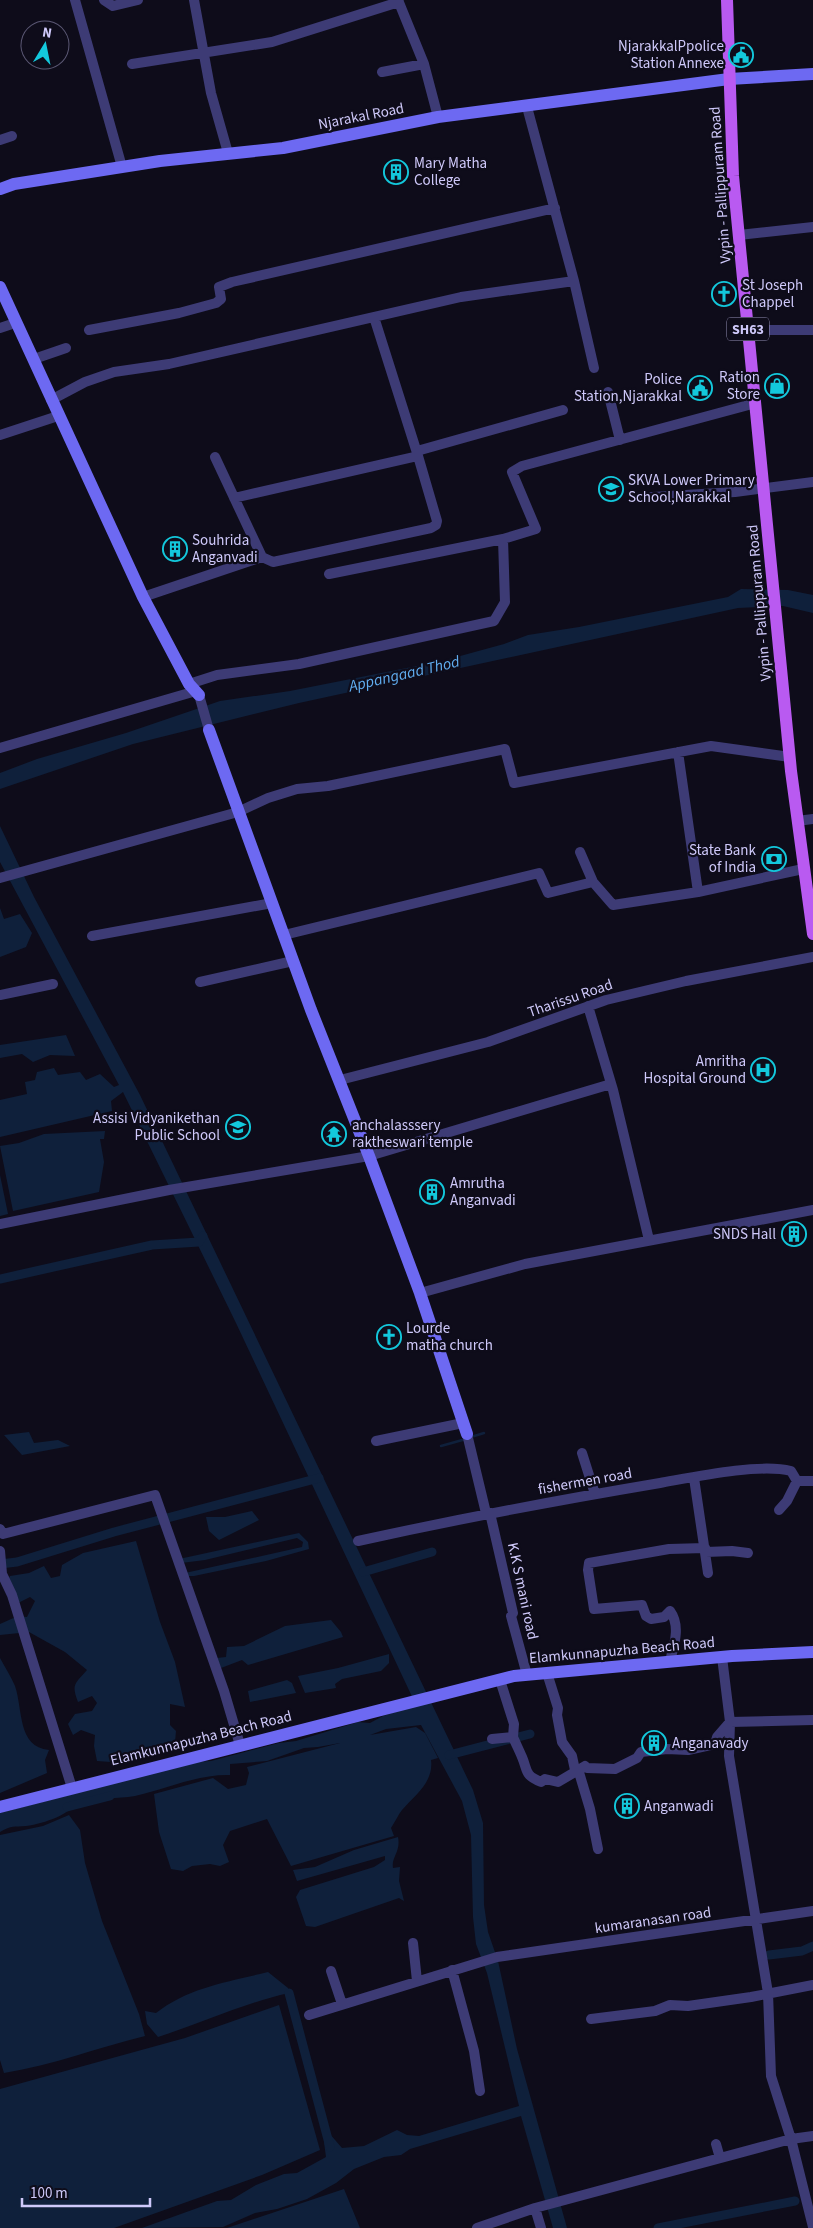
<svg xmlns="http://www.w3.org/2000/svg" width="813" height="2228" font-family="'Source Sans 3',sans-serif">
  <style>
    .water { fill: #0f203b }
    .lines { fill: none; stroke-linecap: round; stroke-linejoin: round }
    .stream { stroke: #0f203b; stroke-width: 2.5 }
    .canal { stroke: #0f203b; stroke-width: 9 }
    .street { stroke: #3d3b75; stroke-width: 10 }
    .secondary { stroke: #6d69f2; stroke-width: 12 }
    .primary { stroke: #b95af1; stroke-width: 12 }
    .labels { text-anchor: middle; stroke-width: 4.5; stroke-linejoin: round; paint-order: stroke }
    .shield { fill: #0e0c1a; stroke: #9590b7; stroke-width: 1 }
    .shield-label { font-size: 14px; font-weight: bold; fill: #cfc9fa }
    .poi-label { font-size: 15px; fill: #cfc9fa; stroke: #0e0c1a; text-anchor: start }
    .street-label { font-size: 15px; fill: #cfc9fa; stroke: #0e0c1a }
    .water-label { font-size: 16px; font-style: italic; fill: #61aef1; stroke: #0e0c1a }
  </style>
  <rect width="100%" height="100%" fill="#0e0c1a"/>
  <path class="water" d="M741 589 788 590 813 595V613L783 606 738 608 299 703 133 744 0 789V773L37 759 126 733 220 701 290 691 442 661 504 644 528 635 579 627 728 597Z
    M0 826 34 897 140 1095 473 1790 483 1823 484 1905 488 1932 498 1961 517 2049 567 2228H553L521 2116 410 2149 401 2155 384 2157 354 2169 336 2183 307 2199 277 2209 255 2213 223 2227 142 2228 217 2201 231 2200 256 2185 284 2174 297 2173 326 2157 324 2142 329 2133 342 2148 364 2146 397 2130 407 2135 419 2136 519 2106 487 1973 476 1944 473 1917 471 1835 462 1801 421 1725 386 1729 370 1735 416 1727 425 1733 438 1758 431 1760C434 1782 415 1795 402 1810 398 1815 395 1822 391 1828L394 1836 291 1866 267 1819 230 1831 223 1845 229 1862 220 1866 210 1864 192 1866 183 1871 171 1869 159 1832 154 1794 213 1778 228 1789 246 1785 249 1773 247 1767 340 1743 318 1747 304 1748 267 1761 230 1764V1775C198 1774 166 1789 135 1796 117 1799 100 1798 81 1799 69 1815 46 1823 26 1826 14 1827 12 1825 0 1832V1813L195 1762 211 1761 279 1743 296 1741 358 1722 370 1723 383 1716 416 1705 236 1323 123 1092 111 1101 112 1111 0 1137V1100L27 1094 25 1082 35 1080 37 1072 54 1068 58 1075 80 1072 86 1080 100 1074 114 1087 119 1085 0 862Z
    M0 908 4 919 20 914 32 933 26 947 0 957Z
    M66 1035 75 1056 50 1055 33 1062 22 1054 0 1058V1045Z
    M105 1131 104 1139H100L104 1162 99 1192 13 1211 0 1146 19 1143 44 1134Z
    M0 1175 8 1214 0 1216Z
    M29 1432 34 1443 58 1440 70 1446 22 1455 4 1435Z
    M252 1511 259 1520 219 1540 209 1531 206 1517H225Z
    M299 1533 308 1542 309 1549 266 1561 194 1576H185V1573L302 1547 303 1542 297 1538 205 1560 181 1563 179 1559Z
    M136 1541 160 1622 175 1662 185 1707 170 1704V1725L176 1731 175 1742 140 1754 118 1766 111 1762 97 1761 94 1746 95 1735 81 1730 73 1735 68 1724 75 1714 92 1711 97 1703 92 1696 78 1702C71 1684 75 1684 87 1670L65 1652 29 1632 0 1635V1624L18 1616 27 1617 35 1601 30 1597 12 1606 7 1582 10 1576 29 1573 44 1566 51 1578 60 1576 62 1565 83 1553Z
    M331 1620 341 1632 343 1637 248 1665 242 1660 221 1668 217 1658 226 1657 227 1647 244 1646 285 1626Z
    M389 1654V1663L381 1671 342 1679 335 1684 336 1688 305 1693 298 1676 338 1668Z
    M0 1658C5 1667 11 1677 15 1686 23 1709 17 1747 49 1750L45 1760 47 1773 0 1793Z
    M287 1680 292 1683 296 1693 250 1702 248 1691Z
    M69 1815 80 1830 85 1863 102 1921 139 2014 145 2036C96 2048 54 2065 4 2073L0 2060V1835L43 1826Z
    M398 1837C401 1852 391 1857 393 1868L400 1867 399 1881 404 1901 399 1898 315 1927 306 1926 296 1897 300 1890 374 1867 385 1860V1856L297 1881 293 1870 315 1867 354 1850Z
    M268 1972 288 1988 289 1993C244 2003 202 2023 158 2037L147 2024 145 2011 156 2013C189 1987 228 1982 268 1972Z
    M279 2005 320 2150 262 2175 114 2228H0V2089L185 2038Z
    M344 2189 360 2228H227Z"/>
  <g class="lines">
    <path class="stream" d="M471 1437 484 1433
      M441 1446 466 1439"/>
    <path class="canal" d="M0 1279 152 1245 199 1242 203 1236
      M0 1564 17 1562 114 1532 319 1478
      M363 1572 432 1552
      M449 1755 530 1734
      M67 1807 110 1796
      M769 1955 802 1951 813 1946
      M289 1993 330 2147
      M658 2228 795 2201"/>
    <path class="street" d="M75 0 122 167
      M104 0 113 6 138 0
      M194 0 211 93 228 153
      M398 0 424 64 438 117
      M132 64 272 42 399 2
      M382 72 424 64
      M0 140 12 136
      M739 235 813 227
      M574 281 594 368
      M374 317 418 456
      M0 328 15 323
      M89 330 179 313 216 303 221 299 219 287 232 282 555 208
      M749 333 766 330H813
      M34 359 66 348
      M608 392 620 440
      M51 400 85 382 114 372 169 364 461 297 574 281 527 107
      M0 435 58 416
      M417 451 563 410
      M234 498 418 456 437 521 436 525 431 528 273 562 262 557
      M636 498 735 492 813 482
      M329 574 503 539
      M143 597 262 557 215 457
      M189 684 217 675 299 664 494 621 505 602 503 539 536 529 512 472 522 466 756 403
      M199 695 209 730
      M0 748 196 691
      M678 752 698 892
      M797 821 813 819
      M580 852 593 882
      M0 878 238 812 268 798 297 789 328 786 505 749 514 783 711 746 790 757
      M284 935 539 873 548 893 593 882 613 905 698 892 803 869
      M92 936 272 903
      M200 982 293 961
      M0 995 53 984
      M588 1006 613 1090 649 1240
      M340 1080 488 1042 606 1000 686 981 813 957
      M0 1224 169 1190 369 1156 611 1084
      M420 1293 525 1264 813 1210
      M467 1434 486 1513
      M376 1441 463 1423
      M582 1453 595 1494
      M694 1478 708 1573
      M779 1510 787 1501 797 1481
      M490 1513 513 1613 511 1616 527 1675
      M0 1529 3 1534 155 1495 224 1691 240 1745
      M358 1541C458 1519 559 1500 660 1483 694 1477 759 1463 791 1471L797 1481H813
      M0 1551 2 1574 12 1595 72 1788
      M706 1552 732 1551 748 1553
      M722 1657 730 1722 729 1756 768 1993 771 2076 791 2139 813 2136
      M670 1661C674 1645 681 1626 670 1611L664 1617 651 1619 646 1616 642 1605 594 1609 588 1570 589 1563 669 1549 705 1548
      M547 1673 558 1708 557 1715 562 1742 572 1756 575 1770
      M513 1737C516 1744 519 1750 522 1757 528 1771 524 1775 541 1782L545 1779 558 1782 585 1766 587 1768 615 1769 637 1758 641 1752 667 1749 688 1750 715 1744 717 1737 730 1722 813 1720
      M492 1739 513 1737 514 1724 500 1680
      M578 1769 590 1809 598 1849
      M413 1943 417 1981
      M452 1970 474 2051 480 2091
      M331 1971 342 2004
      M309 2015 497 1957 813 1911
      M591 2019 655 2011 670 2005 688 2006 751 1997 813 1985
      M716 2144 720 2158
      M535 2208 791 2139 813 2227
      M477 2228 535 2208 541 2228"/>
    <path class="secondary" d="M0 189 14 184 160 161 283 148 438 117 729 79 813 74
      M0 287 143 597 189 684 199 695
      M209 730 311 1010 369 1156 420 1293 467 1434
      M0 1807 514 1676 732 1656 813 1652"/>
    <path class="primary" d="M727 0 733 176 791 771 813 934"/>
  </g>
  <defs>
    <symbol id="civic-ring" viewBox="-11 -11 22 22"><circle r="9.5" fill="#0e0c1a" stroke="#13c8dc" stroke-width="1.5"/><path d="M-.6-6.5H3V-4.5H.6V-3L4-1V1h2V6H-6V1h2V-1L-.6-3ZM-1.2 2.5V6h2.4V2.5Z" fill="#13c8dc"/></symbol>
    <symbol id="building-ring" viewBox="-11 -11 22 22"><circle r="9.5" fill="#0e0c1a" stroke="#13c8dc" stroke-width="1.5"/><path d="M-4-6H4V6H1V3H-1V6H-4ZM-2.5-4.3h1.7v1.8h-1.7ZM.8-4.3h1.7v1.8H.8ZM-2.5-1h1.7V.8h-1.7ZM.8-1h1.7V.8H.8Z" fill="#13c8dc"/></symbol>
    <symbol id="church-ring" viewBox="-11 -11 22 22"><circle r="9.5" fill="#0e0c1a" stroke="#13c8dc" stroke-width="1.5"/><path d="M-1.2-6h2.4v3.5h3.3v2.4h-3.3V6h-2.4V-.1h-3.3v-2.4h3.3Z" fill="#13c8dc"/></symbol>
    <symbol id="shop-ring" viewBox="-11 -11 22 22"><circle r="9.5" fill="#0e0c1a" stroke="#13c8dc" stroke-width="1.5"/><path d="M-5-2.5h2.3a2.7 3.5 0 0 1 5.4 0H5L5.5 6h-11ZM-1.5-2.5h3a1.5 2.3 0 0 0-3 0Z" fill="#13c8dc"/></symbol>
    <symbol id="school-ring" viewBox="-11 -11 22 22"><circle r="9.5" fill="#0e0c1a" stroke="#13c8dc" stroke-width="1.5"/><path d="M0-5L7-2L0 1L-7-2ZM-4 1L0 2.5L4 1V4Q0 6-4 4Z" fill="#13c8dc"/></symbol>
    <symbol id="bank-ring" viewBox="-11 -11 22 22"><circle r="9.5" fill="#0e0c1a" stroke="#13c8dc" stroke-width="1.5"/><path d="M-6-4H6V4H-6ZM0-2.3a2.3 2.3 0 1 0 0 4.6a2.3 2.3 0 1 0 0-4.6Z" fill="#13c8dc"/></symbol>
    <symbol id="hospital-ring" viewBox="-11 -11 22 22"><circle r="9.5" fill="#0e0c1a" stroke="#13c8dc" stroke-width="1.5"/><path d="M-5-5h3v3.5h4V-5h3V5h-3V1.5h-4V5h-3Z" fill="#13c8dc"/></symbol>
    <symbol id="temple-ring" viewBox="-11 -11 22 22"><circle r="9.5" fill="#0e0c1a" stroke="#13c8dc" stroke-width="1.5"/><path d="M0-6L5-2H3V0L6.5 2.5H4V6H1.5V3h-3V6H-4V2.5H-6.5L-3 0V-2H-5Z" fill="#13c8dc"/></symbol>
  </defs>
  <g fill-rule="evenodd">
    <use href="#civic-ring" x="727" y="41" width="28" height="28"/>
    <use href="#building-ring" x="382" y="158" width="28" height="28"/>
    <use href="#church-ring" x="710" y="280" width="28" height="28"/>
    <use href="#shop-ring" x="763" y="372" width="28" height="28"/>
    <use href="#civic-ring" x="686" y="374" width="28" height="28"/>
    <use href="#school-ring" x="597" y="475" width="28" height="28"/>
    <use href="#building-ring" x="161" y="535" width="28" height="28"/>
    <use href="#bank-ring" x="760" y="845" width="28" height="28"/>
    <use href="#hospital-ring" x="749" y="1056" width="28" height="28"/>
    <use href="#school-ring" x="224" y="1113" width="28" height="28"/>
    <use href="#temple-ring" x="320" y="1120" width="28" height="28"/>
    <use href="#building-ring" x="418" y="1178" width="28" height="28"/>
    <use href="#building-ring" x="780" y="1220" width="28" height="28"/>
    <use href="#church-ring" x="375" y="1323" width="28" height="28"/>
    <use href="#building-ring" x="640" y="1729" width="28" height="28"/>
    <use href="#building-ring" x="613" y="1792" width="28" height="28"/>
  </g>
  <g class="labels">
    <rect class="shield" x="727" y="317.5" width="42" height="23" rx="4"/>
    <g class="shield-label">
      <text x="748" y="334">SH63</text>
    </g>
    <g class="poi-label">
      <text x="724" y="51" text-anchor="end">NjarakkalPpolice<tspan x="724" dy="17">Station Annexe</tspan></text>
      <text x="414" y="168">Mary Matha<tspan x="414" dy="17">College</tspan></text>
      <text x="742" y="290">St Joseph<tspan x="742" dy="17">Chappel</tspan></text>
      <text x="760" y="382" text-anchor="end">Ration<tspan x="760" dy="17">Store</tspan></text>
      <text x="682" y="384" text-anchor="end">Police<tspan x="682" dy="17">Station,Njarakkal</tspan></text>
      <text x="628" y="485">SKVA Lower Primary<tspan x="628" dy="17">School,Narakkal</tspan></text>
      <text x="192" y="545">Souhrida<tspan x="192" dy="17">Anganvadi</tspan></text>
      <text x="756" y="855" text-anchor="end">State Bank<tspan x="756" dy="17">of India</tspan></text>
      <text x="746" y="1066" text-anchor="end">Amritha<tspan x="746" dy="17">Hospital Ground</tspan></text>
      <text x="220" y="1123" text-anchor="end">Assisi Vidyanikethan<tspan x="220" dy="17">Public School</tspan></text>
      <text x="352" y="1130">anchalasssery<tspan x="352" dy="17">raktheswari temple</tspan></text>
      <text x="450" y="1188">Amrutha<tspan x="450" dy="17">Anganvadi</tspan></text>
      <text x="776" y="1239" text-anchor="end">SNDS Hall</text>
      <text x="406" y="1333">Lourde<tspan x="406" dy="17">matha church</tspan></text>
      <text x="672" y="1748">Anganavady</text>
      <text x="644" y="1811">Anganwadi</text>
    </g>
    <g class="street-label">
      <text transform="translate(361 116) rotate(-11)" y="5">Njarakal Road</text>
      <text transform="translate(720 185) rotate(-94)" y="5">Vypin - Pallippuram Road</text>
      <text transform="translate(759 603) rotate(-95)" y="5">Vypin - Pallippuram Road</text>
      <text transform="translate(570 998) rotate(-19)" y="5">Tharissu Road</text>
      <text transform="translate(585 1481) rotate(-10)" y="5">fishermen road</text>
      <text transform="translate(523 1591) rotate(78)" y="5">K.K S mani road</text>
      <text transform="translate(622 1650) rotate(-5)" y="5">Elamkunnapuzha Beach Road</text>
      <text transform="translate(201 1738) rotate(-14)" y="5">Elamkunnapuzha Beach Road</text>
      <text transform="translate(653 1920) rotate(-8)" y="5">kumaranasan road</text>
    </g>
    <g class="water-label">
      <text transform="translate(404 673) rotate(-13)" y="6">Appangaad Thod</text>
    </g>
  </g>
  <g transform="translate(45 45) rotate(10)"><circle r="24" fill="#0e0c1a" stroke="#5b5874"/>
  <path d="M0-4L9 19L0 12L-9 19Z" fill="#13c8dc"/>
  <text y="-8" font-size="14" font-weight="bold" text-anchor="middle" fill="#cfc9fa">N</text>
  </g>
  <path d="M22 2198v8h128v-8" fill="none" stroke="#cfc9fa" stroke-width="2.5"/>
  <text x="30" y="2198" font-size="15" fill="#cfc9fa" stroke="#0e0c1a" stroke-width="4" paint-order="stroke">100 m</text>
</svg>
